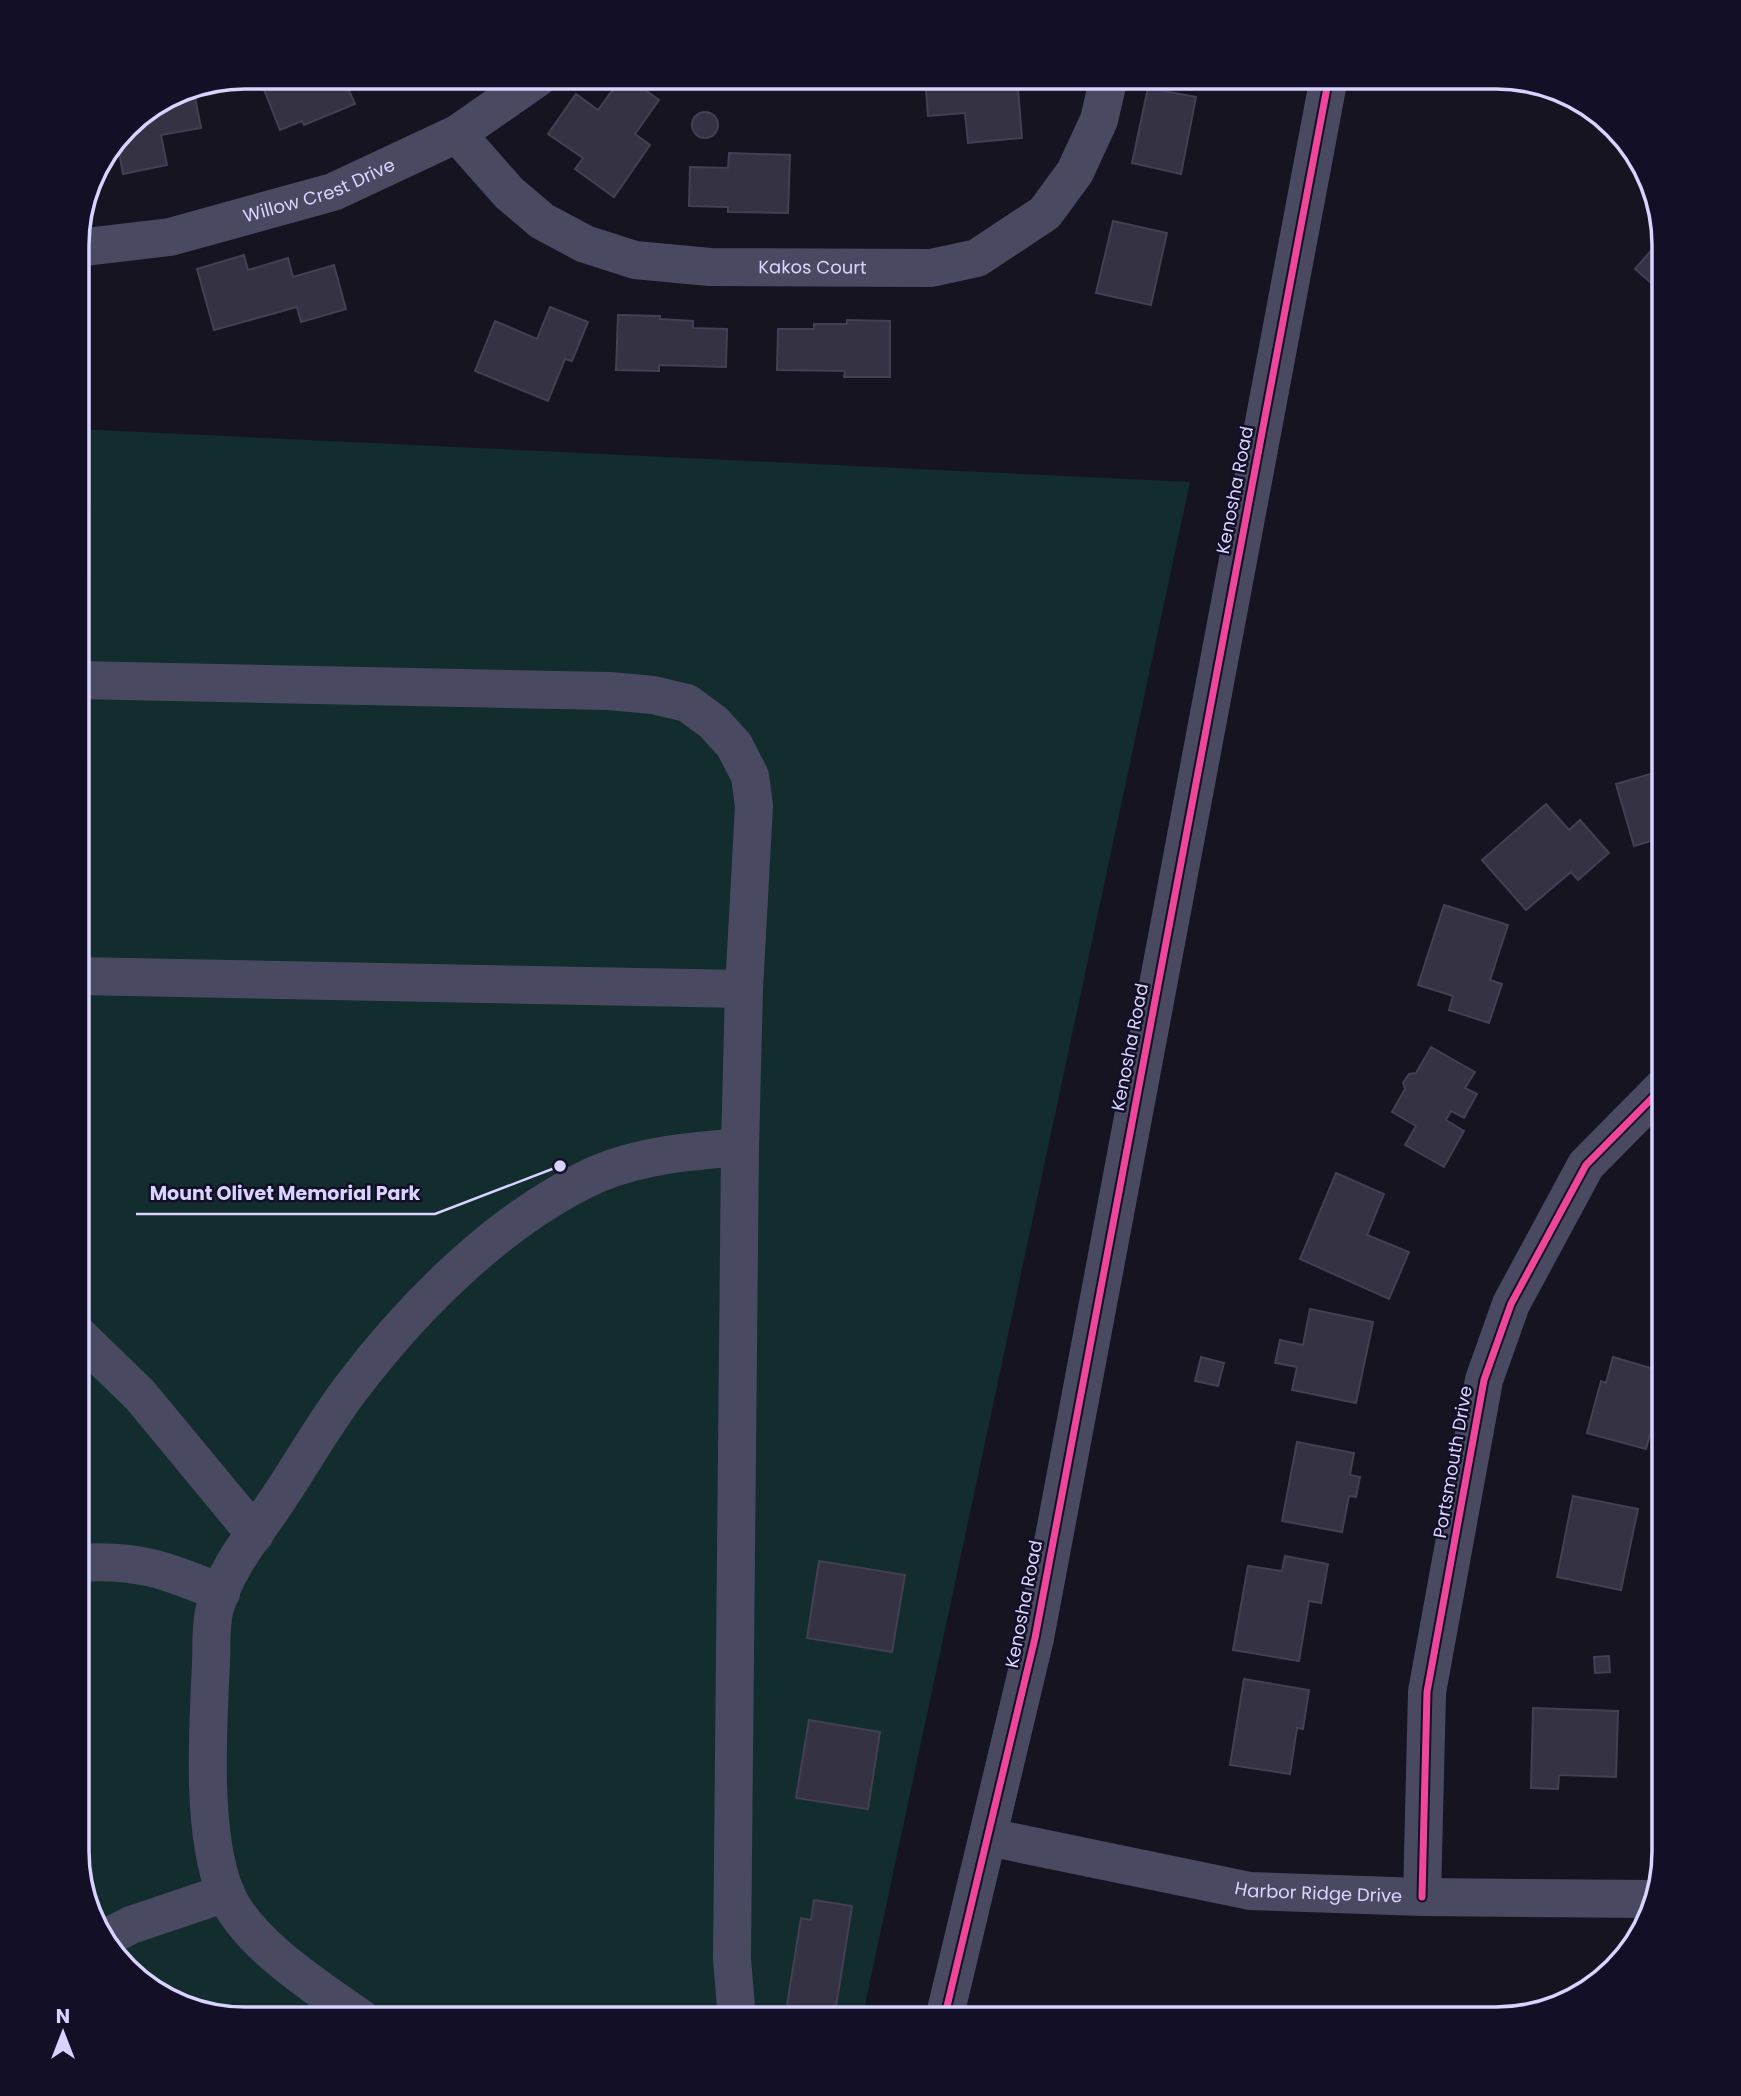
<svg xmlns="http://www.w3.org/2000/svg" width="1741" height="2096" font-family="Poppins,sans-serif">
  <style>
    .green { fill: #132c2d }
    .building { fill: #343243; stroke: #433f54; stroke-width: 2 }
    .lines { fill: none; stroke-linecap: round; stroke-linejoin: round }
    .minor { stroke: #4a4962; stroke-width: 38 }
    .cycleway-casing { stroke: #130f26; stroke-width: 11 }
    .cycleway { stroke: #ed469a; stroke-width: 7 }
    .labels { text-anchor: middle; stroke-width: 5; stroke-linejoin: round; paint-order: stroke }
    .street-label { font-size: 18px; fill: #d9d4ff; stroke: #130f26 }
    .rim { fill: none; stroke: #d9d4ff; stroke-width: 3.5 }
    .leader { fill: none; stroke: #d9d4ff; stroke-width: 2.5 }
    .callout-dot { fill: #d9d4ff; stroke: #130f26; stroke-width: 2.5 }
    .callout-label { font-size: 19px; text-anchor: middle; font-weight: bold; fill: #d9d4ff; stroke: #130f26; stroke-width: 5; stroke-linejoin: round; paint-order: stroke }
  </style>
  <rect width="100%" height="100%" fill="#161421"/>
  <path class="green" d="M77 429 1190 482 862 2019H245L171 2001 106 1944 77 1851Z"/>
  <path class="building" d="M259 77H343L355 104 304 125 302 121 280 130Z
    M622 77H627L659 100 635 134 650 145 614 197 575 169 583 158 548 134 576 94 598 110Z
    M925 77H1017L1022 138 968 143 965 113 928 116Z
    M1151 77H1202L1200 89 1151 80Z
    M193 87 201 128 161 135 167 165 123 174 117 141 134 119 181 90Z
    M1148 88 1196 97 1181 174 1132 163Z
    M692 125a13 13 0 1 1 26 0a13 13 0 1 1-26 0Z
    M729 153 790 155 788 213 728 212V207L689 206 690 167 728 168Z
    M1113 221 1167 233 1151 305 1096 293Z
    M1662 238 1664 245V294L1635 269Z
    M244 255 248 270 288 258 293 277 334 265 346 309 301 322 297 307 214 330 197 269Z
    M550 307 588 322 572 361 565 359 548 401 475 371 495 321 537 339Z
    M618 315 660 316V319L693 321V328L727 329 726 367 659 365V371L616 370Z
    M847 320 890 321V377H844L845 371 777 370 778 329H814V324H847Z
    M1664 770V837L1634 846 1616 784Z
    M1546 804 1569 830 1580 820 1609 853 1578 880 1571 872 1526 910 1482 860Z
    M1444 905 1508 925 1490 980 1502 984 1489 1023 1449 1010 1453 996 1418 985Z
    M1431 1047 1475 1072 1465 1088 1477 1094 1464 1118 1451 1111 1446 1120 1464 1131 1444 1167 1405 1145 1416 1126 1392 1112 1405 1089 1403 1083 1409 1074 1416 1073Z
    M1336 1173 1384 1194 1367 1235 1409 1252 1389 1299 1300 1259Z
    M1310 1309 1373 1322 1356 1403 1292 1390 1297 1367 1275 1363 1280 1340 1303 1345Z
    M1201 1357 1224 1363 1218 1386 1195 1381Z
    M1613 1357 1664 1372V1384L1646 1449 1587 1433 1601 1381 1606 1383Z
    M1297 1442 1354 1453 1350 1475 1360 1477 1356 1497 1349 1496 1342 1532 1282 1521Z
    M1573 1496 1638 1509 1621 1590 1557 1577Z
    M1285 1556 1328 1564 1321 1603 1309 1601 1299 1661 1233 1650 1248 1566 1282 1571Z
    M819 1561 905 1575 892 1652 807 1638Z
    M1609 1656 1610 1672 1595 1673 1594 1657Z
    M1244 1679 1309 1690 1303 1729 1297 1728 1290 1774 1230 1765Z
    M1533 1708 1618 1711 1616 1777 1559 1775 1558 1789 1531 1788Z
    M1659 1713H1664V1781H1658Z
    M809 1720 880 1732 868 1809 796 1798Z
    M814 1900 852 1906 835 2013 787 2005 801 1918 811 1920Z
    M1096 2008 1181 2017 1180 2019H1095Z
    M1465 2013 1507 2014V2016L1496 2019H1465Z
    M1244 2014 1245 2019H1204L1203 2015Z"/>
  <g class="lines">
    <g class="minor">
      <path id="s1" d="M457 134 509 193 542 221 585 244 635 260 710 267 931 268 977 258 1045 213 1075 172 1099 120 1109 77"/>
      <path id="s2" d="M77 248 170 237 333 192 457 134 539 77"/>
      <path d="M77 680 609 691 653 695 687 703 713 722 734 745 750 776 754 806 744 989 740 1147 732 1959 737 2019"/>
      <path d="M77 976 744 989"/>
      <path d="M77 1334 140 1395 255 1534"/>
      <path d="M77 1563C137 1559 167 1570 221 1593"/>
      <path id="s3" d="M988 1837 1250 1891 1422 1897 1653 1899"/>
      <path d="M1422 1897 1427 1692 1484 1380 1511 1304 1586 1165 1664 1086"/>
      <path d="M104 1939 131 1925 226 1893"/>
      <path d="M362 2019C318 1988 246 1943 225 1892 201 1830 208 1729 211 1663 212 1646 210 1625 215 1608 226 1567 255 1534 278 1499 303 1462 325 1422 352 1387 414 1305 502 1217 597 1174 641 1155 693 1151 740 1147"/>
      <path d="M944 2019 1035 1638 1329 77"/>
    </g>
    <defs>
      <path id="cycleway" d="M1422 1897 1427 1692 1484 1380 1511 1304 1586 1165 1664 1086
        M944 2019 1035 1638 1329 77"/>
    </defs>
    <use href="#cycleway" class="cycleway-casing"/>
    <use href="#cycleway" class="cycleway"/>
  </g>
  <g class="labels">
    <g class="street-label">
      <text dy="6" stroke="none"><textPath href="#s2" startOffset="250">Willow Crest Drive</textPath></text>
      <text dy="6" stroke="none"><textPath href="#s1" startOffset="401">Kakos Court</textPath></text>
      <text transform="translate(1235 490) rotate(-79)" y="6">Kenosha Road</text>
      <text transform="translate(1130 1047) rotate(-79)" y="6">Kenosha Road</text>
      <text transform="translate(1453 1462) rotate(-80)" y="6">Portsmouth Drive</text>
      <text transform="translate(1024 1604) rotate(-79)" y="6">Kenosha Road</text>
      <text dy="6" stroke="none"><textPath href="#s3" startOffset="336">Harbor Ridge Drive</textPath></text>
    </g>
  </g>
  <path d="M0 0H1741V2096H0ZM245 89H1496A156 156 0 0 1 1652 245V1851A156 156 0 0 1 1496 2007H245A156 156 0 0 1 89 1851V245A156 156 0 0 1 245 89Z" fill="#130f26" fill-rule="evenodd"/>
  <path class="rim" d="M245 89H1496A156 156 0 0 1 1652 245V1851A156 156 0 0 1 1496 2007H245A156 156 0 0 1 89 1851V245A156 156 0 0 1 245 89Z"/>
  <path class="leader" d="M560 1166L435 1214H136"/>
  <circle class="callout-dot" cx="560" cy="1166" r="7"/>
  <g class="callout-label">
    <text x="285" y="1200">Mount Olivet Memorial Park</text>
  </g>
  <g transform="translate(63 2033)" stroke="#130f26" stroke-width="5" paint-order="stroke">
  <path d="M0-5L12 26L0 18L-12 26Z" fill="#d9d4ff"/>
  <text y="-10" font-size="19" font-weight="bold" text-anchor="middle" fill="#d9d4ff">N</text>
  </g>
</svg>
